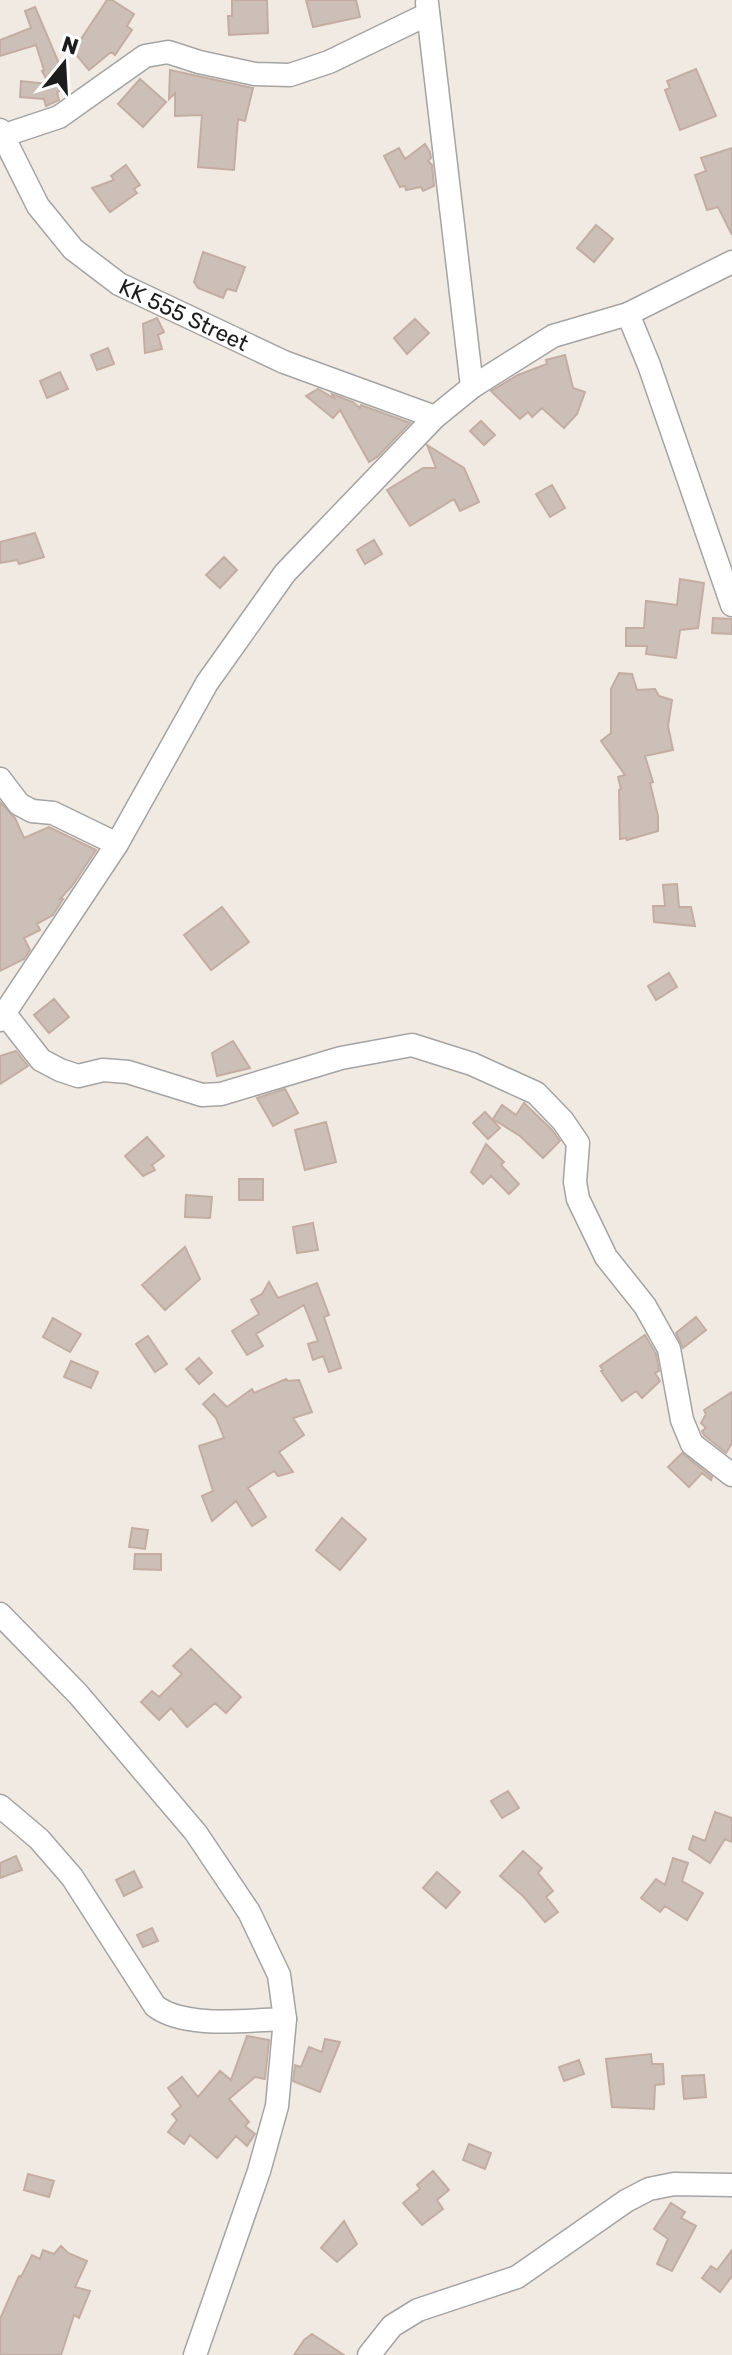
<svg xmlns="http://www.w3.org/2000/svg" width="732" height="2355" font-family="Rubik,sans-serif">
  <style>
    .building { fill: #ccbfb8; stroke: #c3ada3; stroke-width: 2 }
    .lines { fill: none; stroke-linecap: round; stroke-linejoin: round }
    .minor-casing { stroke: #a4a4a4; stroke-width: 25 }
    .minor { stroke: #fff; stroke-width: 22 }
    .labels { text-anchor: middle; stroke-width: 7; stroke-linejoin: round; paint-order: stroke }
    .street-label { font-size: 22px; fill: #1d1d1d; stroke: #fff }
  </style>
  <rect width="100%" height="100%" fill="#f0eae2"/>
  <path class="building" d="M107 0H112L134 14 127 26 132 30 115 55 111 52 89 70 73 51Z
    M232 0H267L268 33 229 35 228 16H232Z
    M306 0H356L360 17 313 27Z
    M35 7 69 87 57 92 59 100 46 106 44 99 20 97 21 81 49 84 42 71 44 70 36 45 0 56V40L31 28 25 11Z
    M696 69 716 116 680 130 665 90 670 88 667 81Z
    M170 70 253 88 245 121 238 119 234 170 198 167 202 115 175 116V93L169 99Z
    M140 79 166 102 143 127 118 104Z
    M425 144 430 152 431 158 428 161 432 165 434 186 423 191 421 187 406 190 405 186 400 187 384 156 399 148 405 159Z
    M732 148V235L718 207 707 210 695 175 706 171 701 158Z
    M126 165 140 185 134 189 137 193 110 212 92 188 114 180 111 176Z
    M596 225 613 239 594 262 577 248Z
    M203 252 245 267 236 291 227 289 223 298 198 288 194 282Z
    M157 318 164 332 158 335 162 349 145 353 143 324Z
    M415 319 429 333 407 354 394 338Z
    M108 348 114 364 97 370 91 355Z
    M565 355 573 388 585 392 577 414 564 428 542 408 532 417 528 412 520 419 491 391 518 375 547 364 546 360Z
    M60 372 68 389 47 398 40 381Z
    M318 389 334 398 332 394 353 402 360 408 361 405 410 423 377 457 369 462 340 410 333 418 306 396Z
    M481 421 495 435 484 445 470 431Z
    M427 445 464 468 479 502 460 511 454 499 410 526 387 490 423 468H436Z
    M552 485 565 508 550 517 536 494Z
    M35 533 44 557 19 564 17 560 0 563V542Z
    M374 540 382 554 365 564 357 550Z
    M224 557 237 570 220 588 206 575Z
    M680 579 704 583 698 628 680 630 676 658 646 654 647 646H626V628H644L646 601 677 605Z
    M713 618 732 619V634L712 633Z
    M619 673 632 674 637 690 655 689 659 696 672 700 668 726 673 750 645 756 653 782 650 783 658 816V831L627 840 626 838 620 839 619 790 621 789 618 777 625 775 601 741 611 733V689Z
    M0 802 15 818 24 838 49 827 96 850 72 886 60 899H63L53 915 37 924 40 930 24 938 30 950 24 959 0 971Z
    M677 884 679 907H691L695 926 654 922 653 906H665L663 885Z
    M222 907 249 942 211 970 184 935Z
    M669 973 677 987 656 1000 648 986Z
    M54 999 69 1017 49 1033 34 1015Z
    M233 1041 250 1068 217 1076 212 1053Z
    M16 1051 28 1066 0 1084V1056Z
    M285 1089 298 1113 273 1126 257 1098Z
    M524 1103 552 1130 560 1141 543 1158 520 1136 493 1119 502 1105 516 1115Z
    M485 1112 500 1128 488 1139 473 1123Z
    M326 1122 336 1162 305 1170 295 1130Z
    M147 1137 164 1156 152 1165 155 1170 143 1176 125 1156Z
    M486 1144 504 1162 501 1165 519 1184 509 1194 491 1176 483 1184 471 1172Z
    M239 1179H263V1200H239Z
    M186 1195 212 1197 210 1218 185 1217Z
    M313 1223 318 1250 297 1253 293 1227Z
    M185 1247 200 1279 165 1310 142 1285Z
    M269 1282 278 1298 317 1283 329 1315 324 1317 341 1368 329 1372 323 1356 313 1360 308 1344 318 1341 304 1305 256 1334 263 1346 247 1355 232 1331 259 1314 251 1300 262 1294Z
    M696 1317 706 1330 683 1348 676 1333Z
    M53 1318 81 1334 70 1352 43 1337Z
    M645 1335 656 1354 659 1371 655 1373 660 1381 642 1398 636 1391 622 1401 601 1371 603 1370 600 1366Z
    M148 1336 167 1364 155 1372 136 1344Z
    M199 1358 212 1373 199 1384 186 1369Z
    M71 1361 98 1372 91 1388 64 1377Z
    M286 1379 288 1381 299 1380 312 1412 293 1418 304 1435 279 1452 293 1472 278 1476 274 1471 248 1488 266 1517 252 1526 236 1501 212 1521 202 1496 213 1491 199 1446 224 1438 216 1418 203 1404 214 1394 227 1407 252 1389 254 1393Z
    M732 1392V1443L726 1453 704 1435 702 1431 706 1428 701 1423 706 1414 704 1410Z
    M682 1453 712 1477 711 1480 702 1473 689 1487 668 1467Z
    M342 1518 366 1539 340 1570 316 1550Z
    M132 1528 148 1530 145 1549 129 1547Z
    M135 1554H161V1570L134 1569Z
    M191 1649 241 1697 226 1713 215 1703 187 1727 171 1708 159 1720 141 1702 152 1691 159 1697 182 1674 173 1666Z
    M508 1791 519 1808 502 1818 491 1801Z
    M715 1812 732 1818V1842L725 1839 710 1863 689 1849 693 1836 705 1841Z
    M523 1851 542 1868 538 1873 553 1891 546 1897 558 1912 545 1922 524 1897 500 1876Z
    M16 1856 22 1870 0 1878V1863Z
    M673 1858 688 1863 682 1881 703 1893 687 1920 665 1906 660 1912 641 1898 656 1879 665 1885Z
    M134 1871 142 1887 124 1896 116 1880Z
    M437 1872 460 1892 446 1908 423 1888Z
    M152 1928 158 1941 143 1947 137 1935Z
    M247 2036 269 2040 265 2079 255 2077 229 2099 249 2122 245 2126 255 2134 247 2146 236 2136 217 2158 190 2135 184 2144 168 2132 177 2120 172 2114 181 2106 168 2088 182 2077 198 2097 220 2071 231 2080Z
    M325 2039 340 2042 320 2092 293 2081 295 2065 301 2067 309 2047 322 2052Z
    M651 2054 652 2064H663L664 2084 655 2085 654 2109 612 2107 606 2059Z
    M579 2060 584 2074 564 2081 559 2067Z
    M704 2075 706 2097 684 2099 682 2076Z
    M469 2144 491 2153 485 2169 463 2160Z
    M433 2171 449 2190 437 2200 443 2209 422 2225 403 2203 420 2189 417 2185Z
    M28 2174 54 2181 49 2197 24 2190Z
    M671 2203 685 2212 681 2218 696 2226 672 2271 657 2264 668 2239 654 2229Z
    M344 2221 357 2244 337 2262 321 2248Z
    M61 2246 68 2253 87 2261 75 2287 90 2291 79 2318 74 2315 61 2355H0V2319L19 2276 21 2277 32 2255 40 2259 43 2250 54 2254Z
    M732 2250V2276L720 2292 702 2278 711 2266 717 2270Z
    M312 2334 344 2355H294L304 2340Z"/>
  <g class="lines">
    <defs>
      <g id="minor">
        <path d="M427 3 472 387"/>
        <path id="s1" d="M0 130 38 206 73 249 119 284 284 362 435 417"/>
        <path d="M2 136 59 117 145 56 168 52 199 62 255 74 290 75 329 62 428 14"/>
        <path d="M628 314 732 262"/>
        <path d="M0 779 19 804 32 811 53 813 117 844"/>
        <path d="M5 1014 41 1060 60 1070 78 1076 103 1070 128 1072 202 1095 221 1094 341 1058 412 1045 472 1064 536 1093 563 1121 578 1143 575 1182 578 1199 606 1257 645 1306 669 1349 682 1420 692 1444 732 1475"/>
        <path d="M0 1020 117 844 207 683 285 573 435 417 472 387 553 336 628 314 649 365 732 605"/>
        <path d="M0 1614 78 1694 196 1833 249 1912 279 1975 285 2019 277 2106 259 2171 195 2355"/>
        <path d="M0 1806 39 1839 72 1877 155 2006C185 2029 248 2020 285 2019"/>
        <path d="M369 2355 392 2326 418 2310 517 2277 626 2201 649 2189 674 2184 732 2185"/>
      </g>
    </defs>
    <use href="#minor" class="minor-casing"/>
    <use href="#minor" class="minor"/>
  </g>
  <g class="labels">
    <g class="street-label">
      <text dy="8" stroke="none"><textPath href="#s1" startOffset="270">KK 555 Street</textPath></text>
    </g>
  </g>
  <g transform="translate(64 64) rotate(18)" stroke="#ffffff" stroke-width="6" paint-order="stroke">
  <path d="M0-6L14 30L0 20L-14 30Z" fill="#1d1d1d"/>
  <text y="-12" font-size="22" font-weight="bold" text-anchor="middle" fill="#1d1d1d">N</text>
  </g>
</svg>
